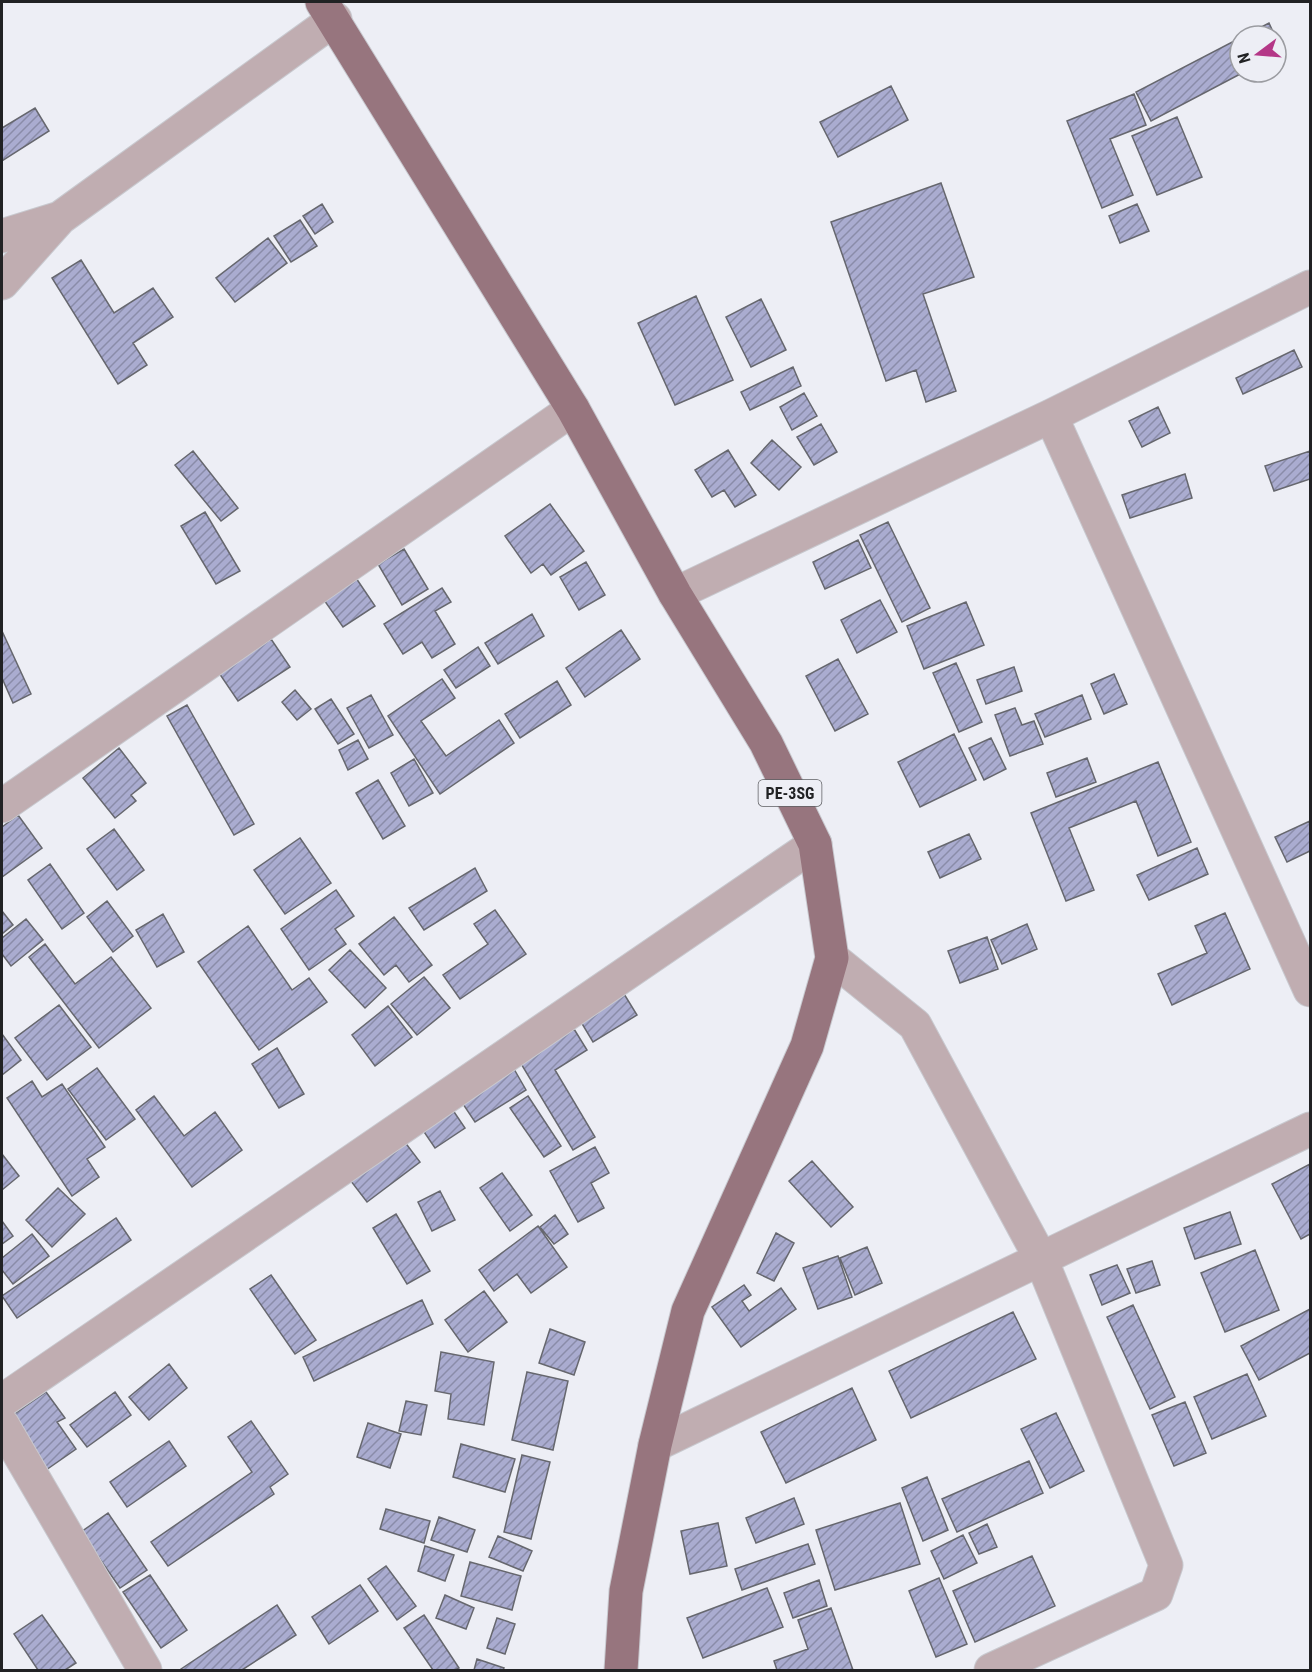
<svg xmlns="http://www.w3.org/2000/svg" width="1312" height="1672" font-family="'Roboto Condensed',sans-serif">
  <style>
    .building { fill: url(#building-hatch); stroke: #66676e; stroke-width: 1.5 }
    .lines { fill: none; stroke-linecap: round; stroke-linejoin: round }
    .minor-casing { stroke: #c8c9cf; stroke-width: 35 }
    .primary-casing { stroke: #c8c9cf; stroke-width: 35 }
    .minor { stroke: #c0adb1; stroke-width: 33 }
    .primary { stroke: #97757e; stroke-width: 33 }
    .labels { text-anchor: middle; stroke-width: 4.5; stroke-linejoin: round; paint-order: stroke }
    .shield { fill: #edeef5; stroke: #5e5f63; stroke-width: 1.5 }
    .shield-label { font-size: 16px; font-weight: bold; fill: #212224 }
  </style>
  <defs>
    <pattern id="building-hatch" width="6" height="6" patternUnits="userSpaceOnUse" patternTransform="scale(1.5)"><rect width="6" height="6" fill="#aaacd0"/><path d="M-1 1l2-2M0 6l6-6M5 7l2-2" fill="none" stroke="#8a8ca9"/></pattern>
  </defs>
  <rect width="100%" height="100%" fill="#edeef5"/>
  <path class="building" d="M1269 23 1275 36H1244Z
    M1276 37 1284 51 1276 56Z
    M1240 38V72H1244L1151 121 1136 92Z
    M891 86 908 120 838 157 820 122Z
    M1134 94 1146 125 1110 139 1133 195 1102 208 1067 121Z
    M35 108 49 131 2 161V128Z
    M1177 117 1202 177 1157 195 1132 136Z
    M941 183 974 277 923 294 956 391 926 402 916 370 886 381 831 222Z
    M322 204 333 222 315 234 303 216Z
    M1137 204 1149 231 1120 243 1109 216Z
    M300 220 317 246 291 262 274 236Z
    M268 238 287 263 235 302 216 278Z
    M81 260 114 313 153 288 173 317 133 343 147 365 118 384 52 278Z
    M696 296 733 380 675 405 638 323Z
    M761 299 786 350 751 367 726 317Z
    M1294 350 1302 367 1243 394 1236 378Z
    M793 367 801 386 750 410 741 392Z
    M804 393 817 416 792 430 780 407Z
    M1158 407 1170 433 1142 447 1129 421Z
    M821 424 837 452 814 465 797 437Z
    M772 440 801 467 779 490 751 463Z
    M728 450 756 495 735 507 724 490 712 497 695 470Z
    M193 451 238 508 221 521 175 465Z
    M1310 451V479L1274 491 1265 466Z
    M1185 474 1192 498 1130 518 1122 495Z
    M550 504 584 551 551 575 543 564 531 573 505 536Z
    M205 512 240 571 216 584 181 526Z
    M888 522 930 608 902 622 860 535Z
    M858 540 871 568 825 589 813 562Z
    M404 549 428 589 402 605 378 564Z
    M586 562 605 595 579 610 560 577Z
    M356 578 375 606 343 627 324 600Z
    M442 588 451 602 435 611 455 644 432 658 422 642 403 654 384 624Z
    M880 600 897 632 857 653 841 620Z
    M966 602 984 645 924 669 907 626Z
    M532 614 544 636 498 664 485 643Z
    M621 630 640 659 585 697 566 668Z
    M2 631 31 694 13 703 2 678Z
    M271 639 290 667 238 701 219 673Z
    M478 647 490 666 456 688 444 670Z
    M838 659 868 714 835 731 806 676Z
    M956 663 982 722 959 732 933 673Z
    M1014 667 1022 691 986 704 977 680Z
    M1114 674 1127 704 1104 714 1091 684Z
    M442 679 455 698 421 721 446 756 499 720 514 743 440 794 388 716Z
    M557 681 571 705 520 738 505 714Z
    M295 690 311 709 297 720 282 702Z
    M371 695 393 735 369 748 347 708Z
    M1082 695 1091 719 1045 737 1035 714Z
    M331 699 354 734 338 744 315 709Z
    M187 705 254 824 234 835 167 716Z
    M1015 708 1022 725 1034 721 1043 744 1010 756 995 715Z
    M954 734 976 780 920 807 898 762Z
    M991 738 1006 769 984 780 969 748Z
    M358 740 368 759 348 770 339 750Z
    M119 748 146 783 131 795 136 801 115 818 83 778Z
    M1087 758 1096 782 1056 797 1047 773Z
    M414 759 433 793 409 806 391 773Z
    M1158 762 1191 842 1158 856 1136 801 1069 828 1094 890 1066 901 1031 813Z
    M378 780 405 826 383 839 356 793Z
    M18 815 42 848 2 877V827Z
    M1310 821V851L1287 862 1275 837Z
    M114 829 144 870 117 890 87 849Z
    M969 834 981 859 940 878 928 852Z
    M300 838 331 883 285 914 254 870Z
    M1197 848 1208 874 1149 900 1137 875Z
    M50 864 84 913 62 929 28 880Z
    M475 868 487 891 424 930 409 908Z
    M336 890 354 916 335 929 346 944 309 970 281 929Z
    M107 901 133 936 113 952 87 917Z
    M495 910 526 954 460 999 443 975 488 944 474 924Z
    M2 911 13 925 2 934Z
    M1225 913 1250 969 1172 1005 1158 974 1207 953 1195 926Z
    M163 914 184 952 157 967 136 930Z
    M394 917 432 965 409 982 396 965 384 975 359 944Z
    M26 919 43 940 11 966 2 954V938Z
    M1027 924 1037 949 1002 964 991 940Z
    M248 926 292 990 309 978 327 1002 259 1050 198 962Z
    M987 937 998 969 960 983 948 951Z
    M45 944 75 984 111 957 151 1008 99 1048 29 957Z
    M350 950 386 988 365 1008 329 970Z
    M424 977 450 1008 417 1035 391 1004Z
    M621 989 637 1015 593 1042 578 1017Z
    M59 1005 91 1047 47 1080 15 1038Z
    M388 1006 412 1037 375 1066 352 1035Z
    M574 1029 587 1050 555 1070 595 1137 573 1150 520 1062Z
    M2 1034 21 1060 2 1075Z
    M277 1048 304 1094 279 1108 252 1064Z
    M510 1062 526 1090 475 1122 457 1095Z
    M97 1068 135 1119 106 1140 68 1089Z
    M32 1081 42 1097 62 1084 105 1147 87 1159 99 1177 72 1196 7 1098Z
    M154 1096 184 1136 215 1112 242 1150 192 1187 136 1110Z
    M528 1096 561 1146 544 1157 510 1108Z
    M448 1103 465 1128 435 1148 418 1123Z
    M401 1137 420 1162 367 1202 347 1176Z
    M595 1147 609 1173 591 1183 604 1208 578 1222 550 1171Z
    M2 1154 19 1176 2 1190Z
    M812 1161 853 1207 831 1227 789 1181Z
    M1310 1164V1234L1301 1239 1272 1184Z
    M502 1173 532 1215 510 1231 480 1188Z
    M58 1188 85 1214 52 1247 26 1220Z
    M440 1191 455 1220 432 1231 418 1202Z
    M1230 1212 1241 1244 1195 1259 1184 1228Z
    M396 1214 430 1271 407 1284 373 1228Z
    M555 1215 568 1234 554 1244 540 1227Z
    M116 1218 131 1240 17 1318 2 1296Z
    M2 1221 13 1236 2 1244Z
    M538 1226 567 1267 531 1293 517 1274 494 1291 479 1270Z
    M776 1233 794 1243 774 1281 757 1273Z
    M32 1234 49 1256 13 1284 2 1270V1258Z
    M867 1247 882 1283 855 1295 840 1258Z
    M1255 1250 1279 1310 1225 1332 1201 1273Z
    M838 1256 852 1297 818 1309 803 1268Z
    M1152 1261 1160 1285 1136 1293 1127 1269Z
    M1117 1265 1130 1293 1102 1305 1090 1275Z
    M271 1275 316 1340 295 1354 250 1289Z
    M744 1285 751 1295 742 1301 749 1311 781 1288 796 1309 741 1347 712 1307Z
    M484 1291 507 1322 468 1352 445 1320Z
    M422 1300 433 1324 314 1381 303 1357Z
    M1133 1305 1175 1397 1150 1409 1107 1317Z
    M1310 1309V1353L1259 1380 1241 1346Z
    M1013 1312 1036 1359 911 1418 889 1371Z
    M550 1329 585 1342 574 1375 539 1363Z
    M441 1352 494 1362 484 1425 448 1419 451 1394 435 1391Z
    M169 1364 187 1388 149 1420 129 1397Z
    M527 1372 568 1381 553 1450 512 1440Z
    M1247 1374 1266 1416 1212 1439 1194 1397Z
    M852 1388 876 1440 786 1483 761 1432Z
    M46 1392 65 1418 57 1422 76 1449 46 1470 10 1417Z
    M115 1392 131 1415 87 1447 70 1425Z
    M406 1401 427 1405 421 1435 399 1431Z
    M1185 1402 1206 1453 1174 1466 1152 1415Z
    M1056 1413 1084 1471 1050 1488 1021 1429Z
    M251 1421 288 1474 270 1487 274 1494 168 1566 151 1542 252 1472 228 1437Z
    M368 1423 401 1434 390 1468 357 1457Z
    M169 1441 186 1466 127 1507 110 1482Z
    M461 1444 515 1459 505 1492 453 1477Z
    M522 1455 550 1462 531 1539 504 1532Z
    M1029 1461 1043 1493 957 1532 942 1499Z
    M927 1477 948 1530 923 1541 902 1488Z
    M794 1498 804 1524 756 1543 746 1518Z
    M900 1503 920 1564 835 1590 816 1530Z
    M386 1509 430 1521 424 1543 380 1529Z
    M108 1513 147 1570 120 1588 81 1532Z
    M439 1517 475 1530 467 1552 431 1540Z
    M718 1523 727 1566 690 1574 681 1531Z
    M987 1524 997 1547 979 1554 969 1533Z
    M963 1535 977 1563 944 1579 931 1551Z
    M498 1536 532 1551 523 1571 489 1557Z
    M808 1544 815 1564 742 1590 735 1569Z
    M425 1546 454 1555 445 1581 418 1571Z
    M1032 1556 1055 1606 975 1642 953 1591Z
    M470 1562 521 1576 512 1610 461 1596Z
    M386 1566 416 1606 397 1620 368 1579Z
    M150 1575 187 1630 161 1648 123 1592Z
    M939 1578 967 1644 936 1657 909 1591Z
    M819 1580 827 1606 793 1618 784 1593Z
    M360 1585 378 1611 329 1644 312 1617Z
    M767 1588 783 1627 703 1658 687 1618Z
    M445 1595 474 1608 466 1629 436 1618Z
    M277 1605 296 1635 242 1670H182L181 1669Z
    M831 1608 853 1670H777L774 1661 808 1649 798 1620Z
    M42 1615 76 1663 65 1670H38L14 1634Z
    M424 1615 459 1668 455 1670H433L404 1628Z
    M497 1618 515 1624 505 1654 487 1648Z
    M477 1659 504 1668 503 1670H474Z"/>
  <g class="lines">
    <defs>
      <path id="minor" d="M2 236 60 218
        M2 283 60 218 335 19
        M1051 416 1310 990
        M675 594 1051 416 1310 287
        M2 806 573 409
        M832 958 915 1025 1041 1259 1166 1565 1156 1594 991 1670
        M2 1401 815 844
        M2 1424 145 1670
        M655 1445 1310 1129"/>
      <path id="primary" d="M322 2 573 409 675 594 766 743 815 844 832 958 807 1046 688 1311 655 1445 626 1591 621 1670"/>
    </defs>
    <use href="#minor" class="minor-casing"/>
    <use href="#primary" class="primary-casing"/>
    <use href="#minor" class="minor"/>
    <use href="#primary" class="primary"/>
  </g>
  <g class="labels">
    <rect class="shield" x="758.5" y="780" width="63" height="26" rx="4.5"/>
    <g class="shield-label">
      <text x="790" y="799">PE-3SG</text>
    </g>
  </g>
  <rect width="1312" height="1672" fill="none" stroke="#212224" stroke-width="6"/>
  <g transform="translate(1258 54) rotate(254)"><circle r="28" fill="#edeef5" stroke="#9b9ca1" stroke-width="1.5"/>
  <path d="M0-4.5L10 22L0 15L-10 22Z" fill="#b43787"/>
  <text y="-9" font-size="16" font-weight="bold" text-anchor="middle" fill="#212224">N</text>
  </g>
</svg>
